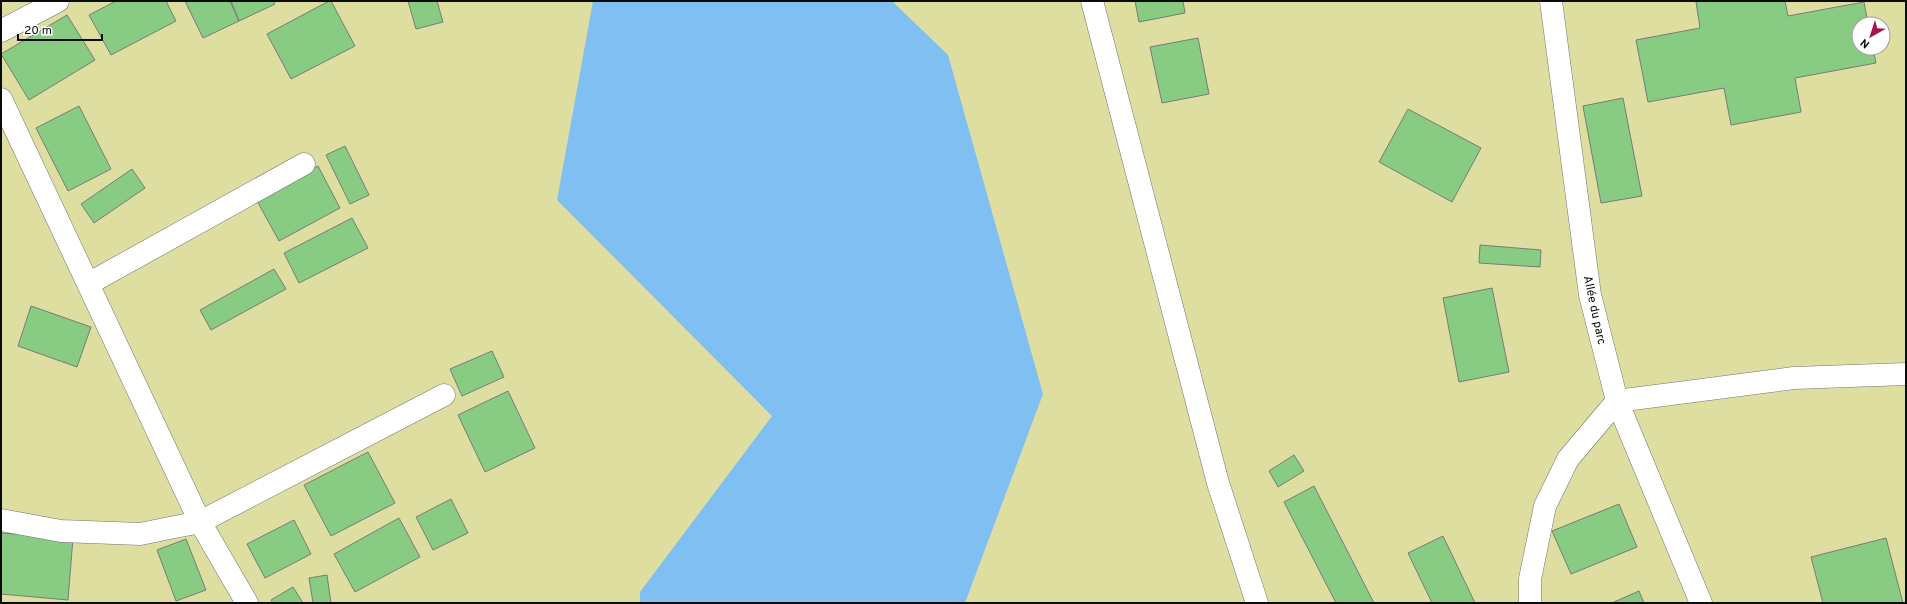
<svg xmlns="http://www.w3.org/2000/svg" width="1907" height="604" font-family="Overpass,sans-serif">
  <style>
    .green { fill: #dedea0; fill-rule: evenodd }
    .water { fill: #80bff2 }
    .building { fill: #88cb82; stroke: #797b78 }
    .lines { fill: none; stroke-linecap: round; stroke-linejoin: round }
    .minor-casing { stroke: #707473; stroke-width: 23 }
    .tertiary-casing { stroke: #707473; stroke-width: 23 }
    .minor { stroke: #fff; stroke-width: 22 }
    .tertiary { stroke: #fff; stroke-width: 22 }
    .labels { text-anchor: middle; stroke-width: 3.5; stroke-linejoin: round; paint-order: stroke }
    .street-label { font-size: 12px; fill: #0a0c0c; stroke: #fff }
  </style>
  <rect width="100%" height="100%" fill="#ebf0ef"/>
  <path class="green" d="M1 1H1906V603H1ZM1859 24H1883V48H1859Z"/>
  <path class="water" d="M593 1H892L948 55 1043 394 965 603H640V592L772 416 557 200Z"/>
  <path class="building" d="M116 1H166L176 21 111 55 89 15Z
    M185 1H230L239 21 203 38Z
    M231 1H273L275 4 239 21Z
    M329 1H331L355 46 291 79 267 34Z
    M408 1H437L443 22 416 29Z
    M1135 1H1183L1185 13 1139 22Z
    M1700 1H1785L1788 16 1864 2 1868 24H1859V48H1873L1876 63 1795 78 1801 112 1731 125 1724 88 1648 102 1636 40 1700 28 1696 2Z
    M67 15 95 60 29 100 1 54Z
    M1198 38 1209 94 1162 103 1150 47Z
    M1623 98 1642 196 1601 203 1583 106Z
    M79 106 111 169 68 191 36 128Z
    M1408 109 1481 148 1452 202 1379 162Z
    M345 146 369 195 350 204 326 155Z
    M318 166 340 208 279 241 256 199Z
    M132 169 145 188 94 223 81 204Z
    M352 218 368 248 299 283 284 253Z
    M1480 245 1541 250 1540 267 1479 263Z
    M274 269 286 289 211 330 200 310Z
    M1492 288 1509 372 1459 382 1443 298Z
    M31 306 91 327 77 367 18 346Z
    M492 351 504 377 462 396 450 369Z
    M508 391 535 448 485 472 458 415Z
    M368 452 395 503 331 536 304 485Z
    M1294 455 1304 471 1278 487 1269 471Z
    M1314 486 1374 603H1336L1284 502Z
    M451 499 468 533 433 550 416 517Z
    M1619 504 1637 547 1571 574 1552 531Z
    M399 518 420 557 355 592 334 554Z
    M294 520 311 554 265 578 247 544Z
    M1 533 73 538 68 600 1 594Z
    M1443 536 1475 603H1432L1408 553Z
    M1886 538 1903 603H1823L1811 557Z
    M186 539 206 590 176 601 157 550Z
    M327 575 331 603H313L309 578Z
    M293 587 303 603H273L271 600Z
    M1639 591 1644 603H1615L1614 602Z"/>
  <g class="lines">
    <defs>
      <path id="minor" d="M1092 1 1218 483 1257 603
        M1 31 58 1
        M1 99 200 522 247 603
        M88 284 304 164
        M1 520 61 531 140 534 200 522 444 395
        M1530 603V579L1545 506 1568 459 1617 401 1794 378 1906 374"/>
      <path id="tertiary" d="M1551 1 1590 295 1617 401 1701 603"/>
    </defs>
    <use href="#minor" class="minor-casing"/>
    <use href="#tertiary" class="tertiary-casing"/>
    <use href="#minor" class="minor"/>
    <use href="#tertiary" class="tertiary"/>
  </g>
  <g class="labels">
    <g class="street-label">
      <text transform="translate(1595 310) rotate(78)" y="4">Allée du parc</text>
    </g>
  </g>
  <rect width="1907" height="604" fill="none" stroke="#0a0c0c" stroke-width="4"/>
  <g transform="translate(1871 36) rotate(219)"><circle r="19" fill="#ffffff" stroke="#9d9e9e"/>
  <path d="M0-3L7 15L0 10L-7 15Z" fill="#a8144c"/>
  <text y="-6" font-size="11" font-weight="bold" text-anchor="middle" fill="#0a0c0c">N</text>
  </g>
  <path d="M18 34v6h84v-6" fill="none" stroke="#0a0c0c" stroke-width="2"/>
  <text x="24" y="34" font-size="12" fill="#0a0c0c" stroke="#ffffff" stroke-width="3" paint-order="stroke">20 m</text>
</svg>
